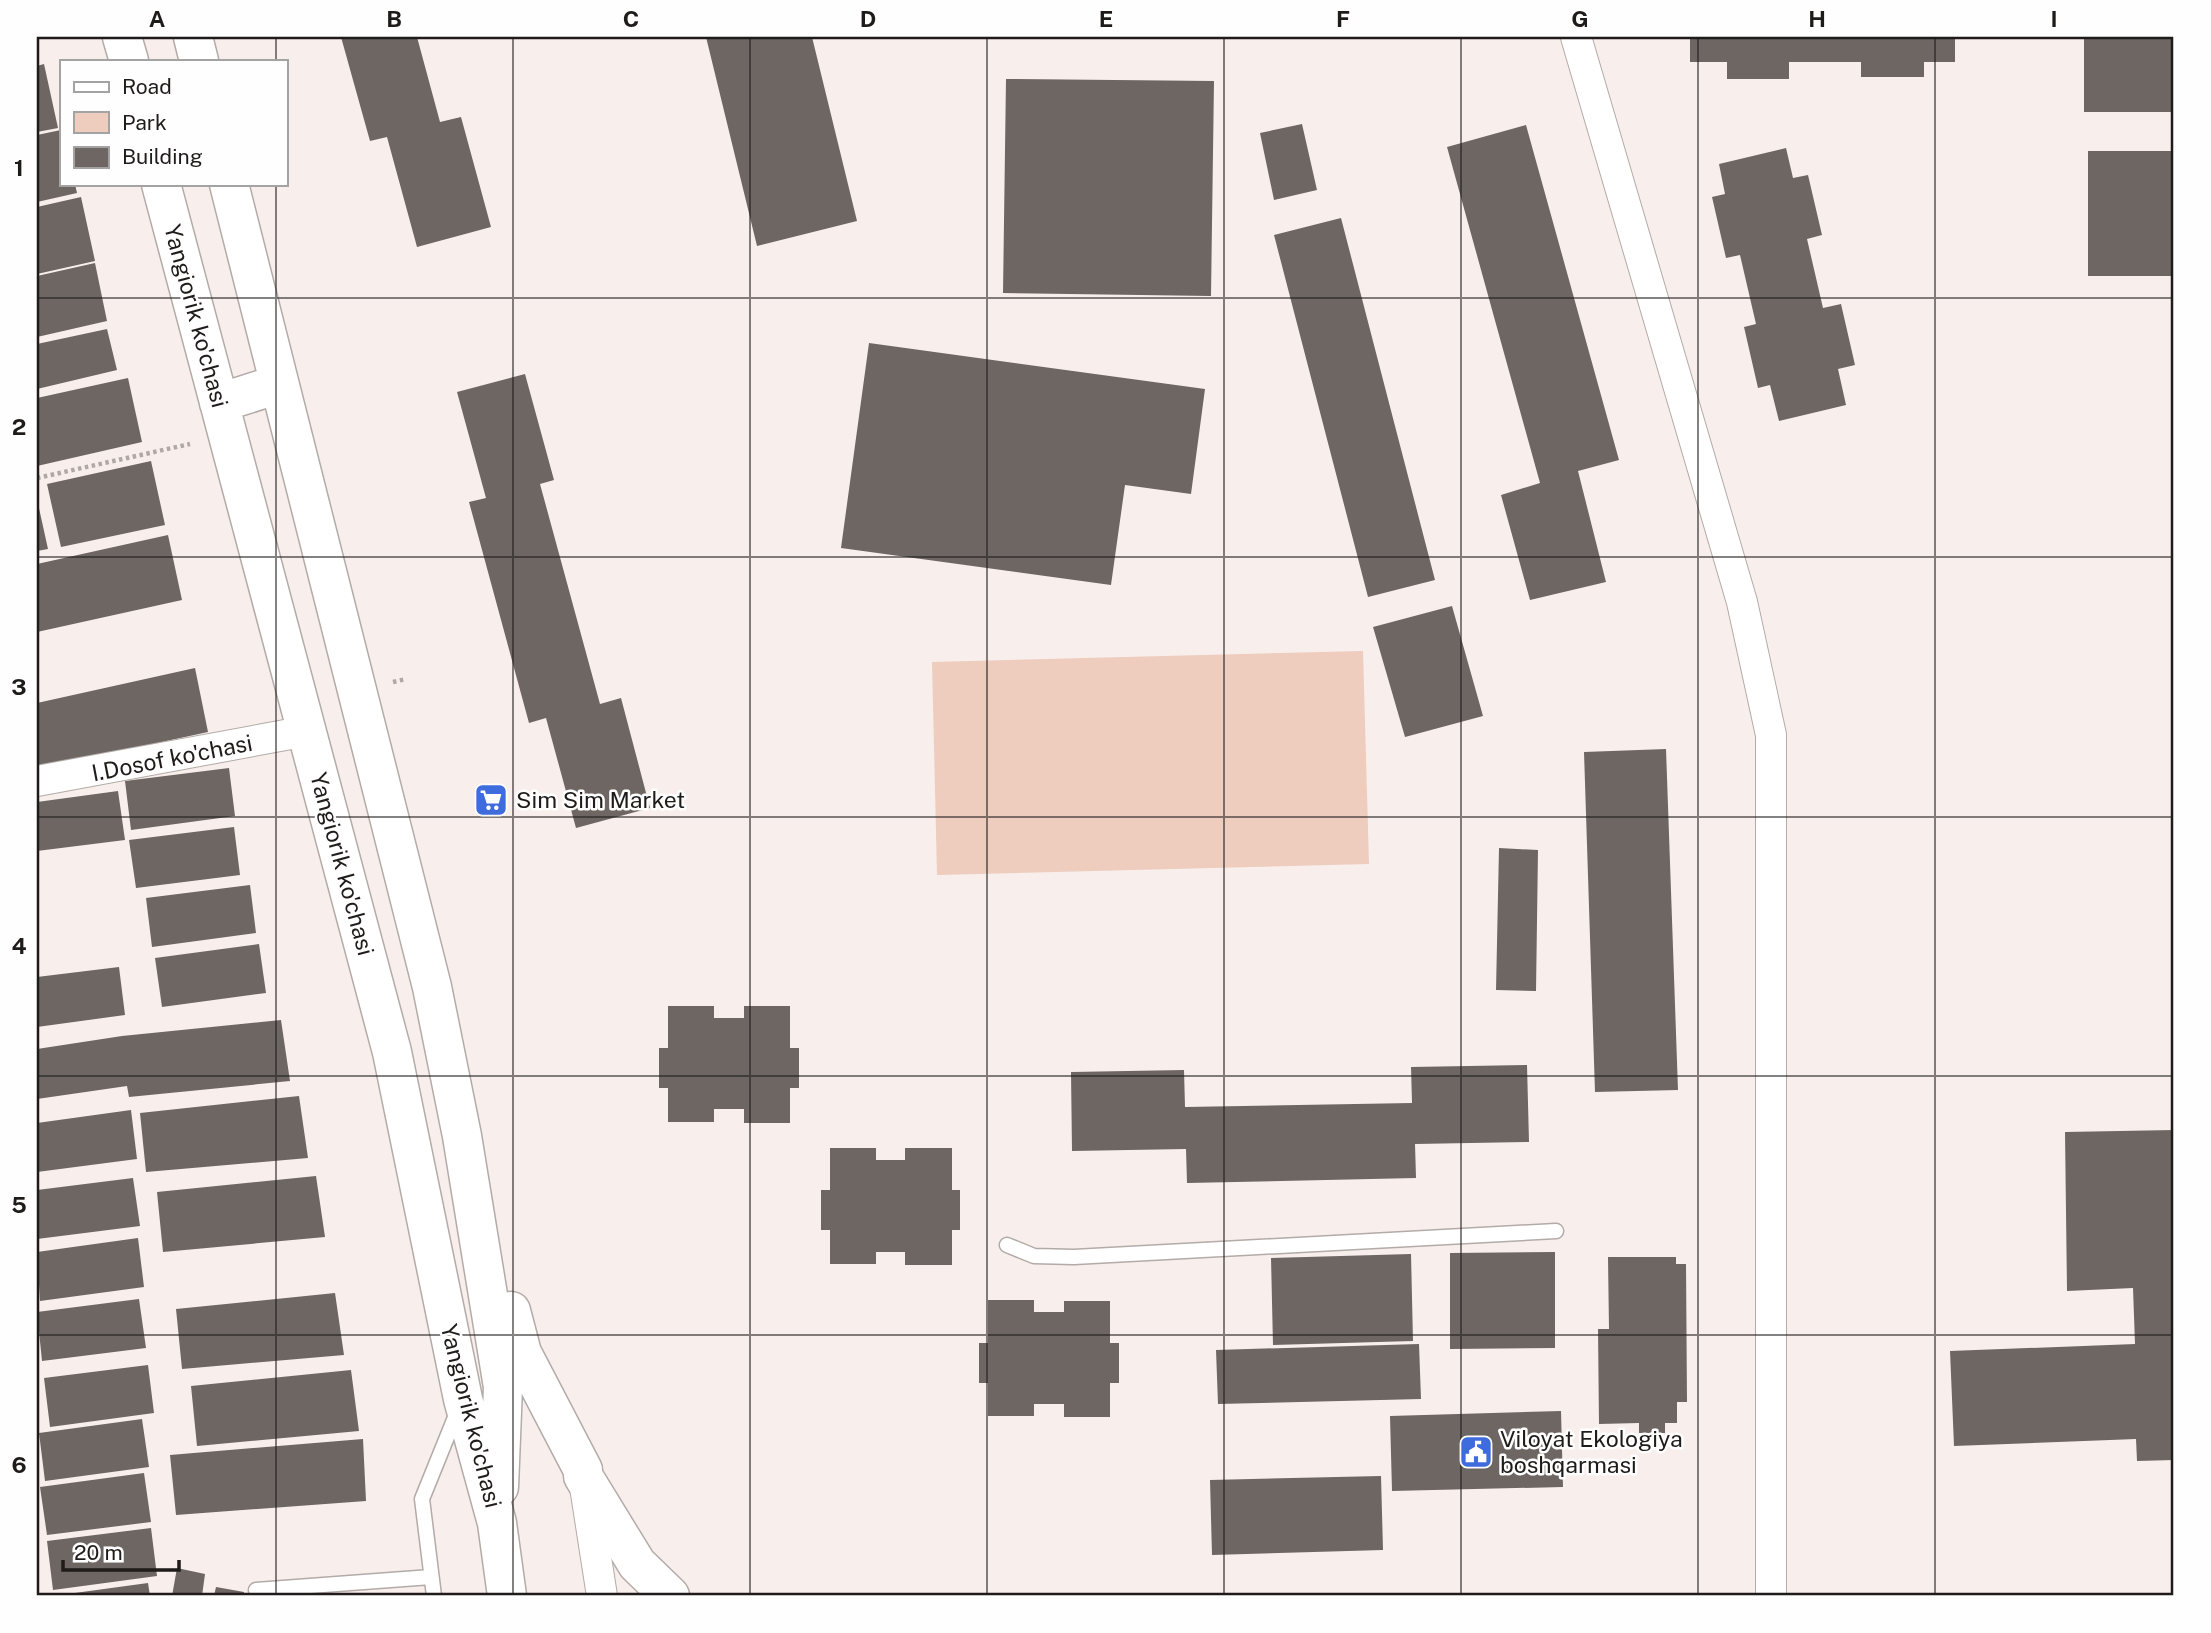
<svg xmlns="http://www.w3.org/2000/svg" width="2211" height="1633" font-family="'Public Sans',sans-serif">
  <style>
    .green { fill: #eeccbe }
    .building { fill: #6d6663 }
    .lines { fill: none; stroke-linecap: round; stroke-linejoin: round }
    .service-casing { stroke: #b3aba8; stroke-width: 17 }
    .minor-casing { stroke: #b3aba8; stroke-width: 32 }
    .secondary-casing { stroke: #b3aba8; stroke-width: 41 }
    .path { stroke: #afa8a5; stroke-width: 4.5; stroke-dasharray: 3.5 3.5; stroke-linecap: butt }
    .service { stroke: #fff; stroke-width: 14 }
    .minor { stroke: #fff; stroke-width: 30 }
    .secondary { stroke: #fff; stroke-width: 38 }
    .grid { fill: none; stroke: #1e1b1a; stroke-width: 2; stroke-opacity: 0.55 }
    .labels { text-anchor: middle; stroke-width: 5; stroke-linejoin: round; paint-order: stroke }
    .street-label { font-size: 23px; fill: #1e1b1a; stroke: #fefefe }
    .poi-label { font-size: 23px; fill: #1e1b1a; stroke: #fefefe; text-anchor: start }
    .neatline { fill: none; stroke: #1e1b1a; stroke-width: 2.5 }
    .grid-label { font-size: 23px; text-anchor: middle; font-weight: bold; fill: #1e1b1a }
  </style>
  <rect width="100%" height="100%" fill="#f8efec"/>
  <path class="green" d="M1363 651 1369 864 937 875 932 662Z"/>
  <path class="building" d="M341 37H417L440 122 461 117 491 227 417 247 387 137 370 141Z
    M706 37H812L857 221 757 246Z
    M1690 37H1955V62H1924V77H1861V62H1789V79H1727V62H1690Z
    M2084 37H2174V112H2084Z
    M44 64 58 128 37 132V66Z
    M1006 79 1214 81 1211 296 1003 293Z
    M1302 124 1317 190 1274 200 1260 133Z
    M1526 125 1619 460 1578 471 1606 582 1530 600 1501 495 1540 483 1447 147Z
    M61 130V184H75L77 193 37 202V135Z
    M1786 148 1793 178 1808 175 1822 235 1807 239 1823 308 1841 304 1855 365 1838 369 1846 405 1779 421 1770 385 1758 388 1744 327 1756 324 1740 255 1726 258 1712 197 1725 194 1719 164Z
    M2088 151H2174V276H2088Z
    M81 197 95 261 37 274V207Z
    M1341 218 1435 580 1368 597 1274 235Z
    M95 263 107 321 37 337V276Z
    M107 329 117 370 37 389V344Z
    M869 343 1205 389 1191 494 1125 485 1111 585 841 548Z
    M525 374 554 480 540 484 600 704 621 698 650 808 576 828 546 718 529 723 469 502 486 498 457 392Z
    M128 378 142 442 37 466V398Z
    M151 461 165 525 61 547 47 484Z
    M37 499 48 549 37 551Z
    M168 535 182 600 37 632V564Z
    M1452 606 1483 716 1405 737 1373 627Z
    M195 668 208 732 37 769V703Z
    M1666 749 1678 1090 1595 1092 1584 752Z
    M229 768 235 816 131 830 125 781Z
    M118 791 125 840 37 851V802Z
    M234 827 240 875 136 888 129 840Z
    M1499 848 1538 850 1536 991 1496 990Z
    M250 885 256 933 152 947 146 898Z
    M259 944 266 993 162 1007 155 958Z
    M119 967 125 1015 37 1027V977Z
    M668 1006H714V1018H744V1006H790V1048H799V1088H790V1123H744V1109H714V1122H668V1088H659V1048H668Z
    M281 1020 290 1081 129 1097 127 1086 37 1099V1049L122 1036Z
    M1527 1065 1529 1142 1415 1144 1416 1178 1187 1183 1186 1149 1072 1151 1071 1072 1184 1070 1185 1107 1412 1103 1411 1067Z
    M299 1096 308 1158 146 1172 140 1113Z
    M131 1110 137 1159 37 1172V1123Z
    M2174 1130V1460L2137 1461 2136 1439 1954 1446 1950 1351 2135 1344 2133 1288 2067 1291 2065 1132Z
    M830 1148H876V1160H905V1148H952V1190H960V1230H952V1265H905V1252H876V1264H830V1230H821V1190H830Z
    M316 1176 325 1237 163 1252 157 1192Z
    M133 1178 140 1226 37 1239V1190Z
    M138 1238 144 1287 40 1301 37 1252Z
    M1555 1252V1348L1450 1349V1253Z
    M1411 1254 1413 1341 1273 1345 1271 1258Z
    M1608 1257H1676V1264H1686L1687 1402H1677V1423H1665V1433H1639V1423L1599 1424 1598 1329H1609Z
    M335 1293 344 1355 182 1369 176 1309Z
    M139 1299 146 1348 42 1361 37 1312Z
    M988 1300H1034V1312H1064V1301H1110V1343H1119V1383H1110V1417H1064V1404H1034V1416H988V1383H979V1343H988Z
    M1419 1344 1421 1399 1218 1404 1216 1350Z
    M148 1365 154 1413 50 1427 44 1378Z
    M351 1370 359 1431 197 1446 191 1386Z
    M1561 1411 1563 1487 1392 1491 1390 1416Z
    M142 1419 149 1467 45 1481 39 1433Z
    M363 1439 366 1501 176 1515 170 1455Z
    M144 1473 151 1522 47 1535 40 1487Z
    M1381 1476 1383 1550 1212 1555 1210 1480Z
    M151 1528 157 1576 53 1590 47 1541Z
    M177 1568 205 1574 202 1596H172Z
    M148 1583 150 1596H60V1595Z
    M216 1587 244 1592 243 1596H214Z"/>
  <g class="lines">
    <defs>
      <path id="service" d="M1007 1245 1034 1256 1074 1257 1556 1231
        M256 1590 431 1577
        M434 1596 422 1499 458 1410"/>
      <path id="minor" d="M1576 37 1742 602 1771 735V1596
        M37 781 307 731
        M585 1487 602 1596"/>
      <path id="secondary" d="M122 37 129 61
        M193 37 199 61
        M161 184 392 1052 463 1399 497 1523 507 1596
        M229 184 432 987 462 1136 503 1387 499 1487
        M219 403 279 384
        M511 1311 522 1353 583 1470V1476L637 1564 670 1596"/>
    </defs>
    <use href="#service" class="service-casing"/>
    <use href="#minor" class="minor-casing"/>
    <use href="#secondary" class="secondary-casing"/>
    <path class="path" d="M37 478 190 444
      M393 682 406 679"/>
    <use href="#service" class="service"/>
    <use href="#minor" class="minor"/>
    <use href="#secondary" class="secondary"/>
  </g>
  <path class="grid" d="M276 37V61M513 37V1596M750 37V1596M987 37V1596M1224 37V1596M1461 37V1596M1698 37V1596M1935 37V1596M276 184V1596M37 298H2174M37 557H2174M37 817H2174M37 1076H2174M37 1335H2174"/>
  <defs>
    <symbol id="supermarket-square" viewBox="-11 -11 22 22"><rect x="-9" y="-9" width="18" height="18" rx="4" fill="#3f6cdd" stroke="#fefefe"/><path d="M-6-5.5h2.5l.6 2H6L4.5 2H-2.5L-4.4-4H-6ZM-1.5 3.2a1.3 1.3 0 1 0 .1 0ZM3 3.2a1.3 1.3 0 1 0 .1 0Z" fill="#fff"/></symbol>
    <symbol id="civic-square" viewBox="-11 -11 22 22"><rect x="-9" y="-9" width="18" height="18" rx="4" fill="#3f6cdd" stroke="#fefefe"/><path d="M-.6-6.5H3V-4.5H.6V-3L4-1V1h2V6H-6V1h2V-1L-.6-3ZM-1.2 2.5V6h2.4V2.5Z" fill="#fff"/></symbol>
  </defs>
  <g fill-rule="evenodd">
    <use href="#supermarket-square" x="472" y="781" width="38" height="38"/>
    <use href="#civic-square" x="1457" y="1433" width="38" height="38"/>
  </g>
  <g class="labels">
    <g class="street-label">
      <text transform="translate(196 316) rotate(75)" y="8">Yangiorik ko'chasi</text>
      <text transform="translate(172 758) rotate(-11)" y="8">I.Dosof ko'chasi</text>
      <text transform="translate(342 864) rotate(75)" y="8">Yangiorik ko'chasi</text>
      <text transform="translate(471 1416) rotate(76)" y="8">Yangiorik ko'chasi</text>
    </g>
    <g class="poi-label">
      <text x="516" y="808">Sim Sim Market</text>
      <text x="1500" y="1447">Viloyat Ekologiya<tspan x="1500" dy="26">boshqarmasi</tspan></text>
    </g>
  </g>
  <rect width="2211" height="1633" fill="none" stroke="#fefefe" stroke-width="77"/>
  <rect x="60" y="60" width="228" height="126" fill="#fefefe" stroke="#a4a3a3" stroke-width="2"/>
  <rect x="74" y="82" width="35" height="10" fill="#ffffff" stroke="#a4a3a3" stroke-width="2"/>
  <text x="122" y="94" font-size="21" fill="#1e1b1a">Road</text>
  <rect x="74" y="112" width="35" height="21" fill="#eeccbe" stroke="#a4a3a3" stroke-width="2"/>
  <text x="122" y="130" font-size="21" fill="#1e1b1a">Park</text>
  <rect x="74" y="147" width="35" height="21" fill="#6d6663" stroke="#a4a3a3" stroke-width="2"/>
  <text x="122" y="164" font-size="21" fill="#1e1b1a">Building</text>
  <path d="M63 1560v10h116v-10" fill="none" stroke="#1e1b1a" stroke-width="3.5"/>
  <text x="74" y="1560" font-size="21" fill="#1e1b1a" stroke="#fefefe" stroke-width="5" paint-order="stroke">20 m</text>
  <rect x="38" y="38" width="2134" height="1556" class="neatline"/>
  <g class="grid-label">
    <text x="157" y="27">A</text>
    <text x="394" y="27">B</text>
    <text x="631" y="27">C</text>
    <text x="868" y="27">D</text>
    <text x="1106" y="27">E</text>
    <text x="1343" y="27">F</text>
    <text x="1580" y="27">G</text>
    <text x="1817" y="27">H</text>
    <text x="2054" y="27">I</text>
    <text x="19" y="176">1</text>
    <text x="19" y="435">2</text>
    <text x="19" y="695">3</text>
    <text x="19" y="954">4</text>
    <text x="19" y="1213">5</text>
    <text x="19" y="1473">6</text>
  </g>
</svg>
